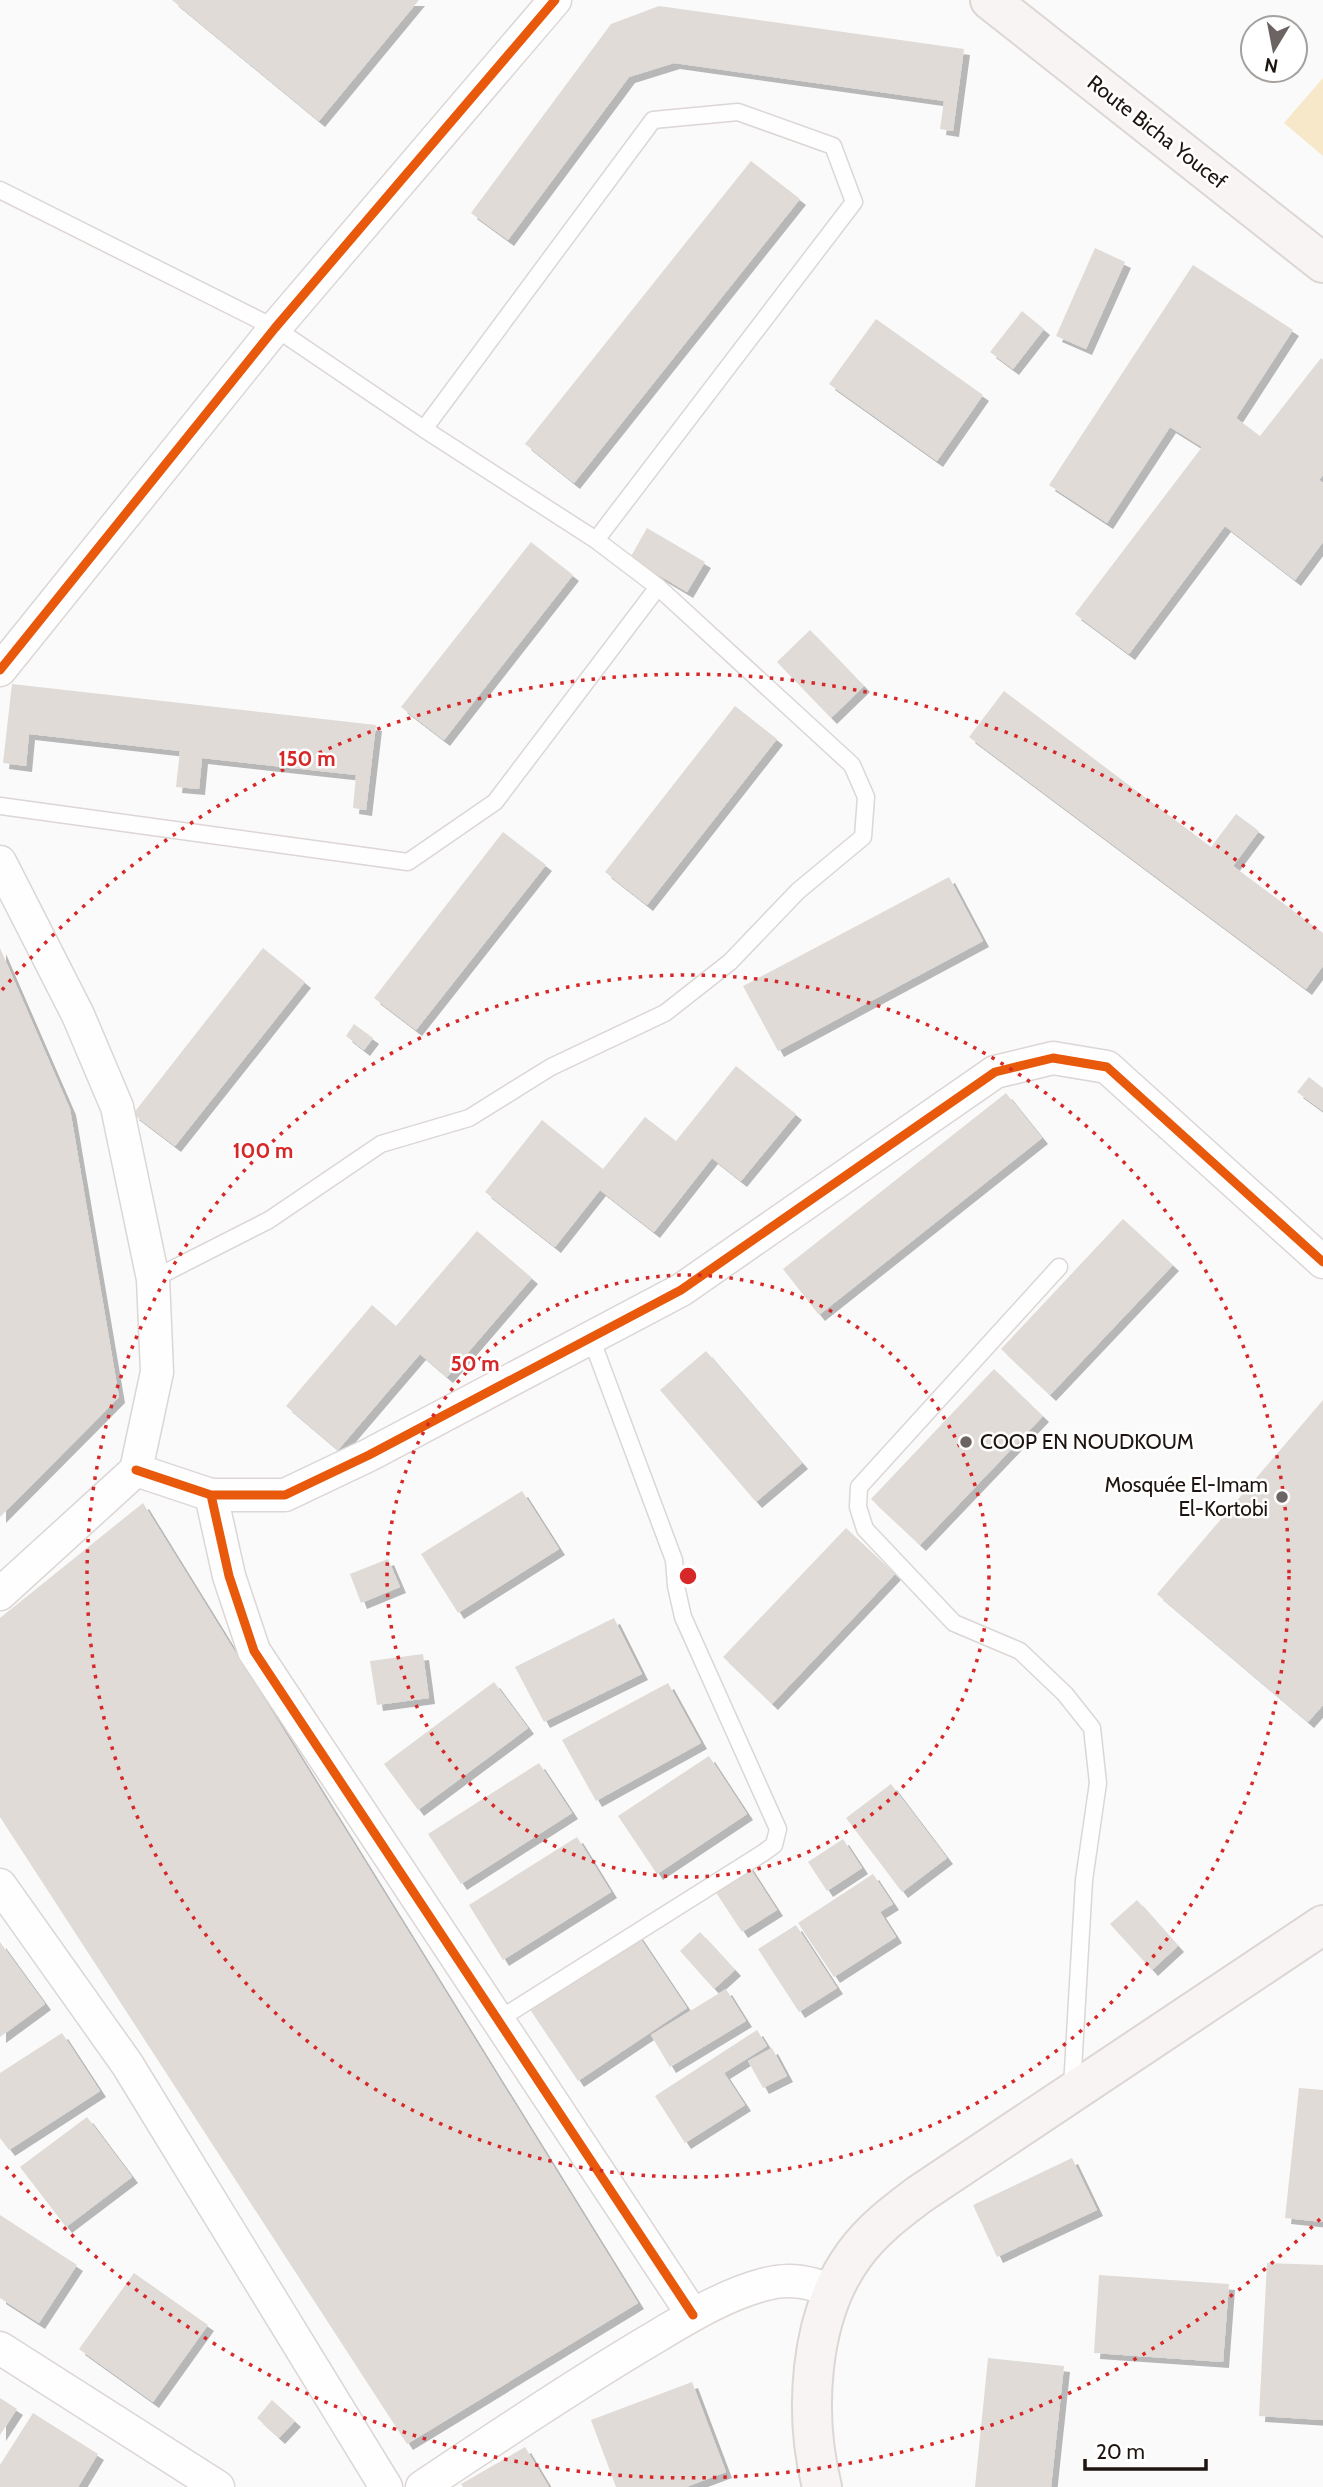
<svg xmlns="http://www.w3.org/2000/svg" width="1323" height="2487" font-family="Cabin,sans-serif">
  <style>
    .green { fill: #f7e8ca }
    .building { fill: #e0dbd7; filter: url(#shadow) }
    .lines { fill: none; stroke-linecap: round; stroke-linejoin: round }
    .lane-casing { stroke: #dcd6d4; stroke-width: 19 }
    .street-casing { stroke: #dcd6d4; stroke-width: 35 }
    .secondary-casing { stroke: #dcd6d4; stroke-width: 42 }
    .lane { stroke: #fefefe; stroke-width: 16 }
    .street { stroke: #fefefe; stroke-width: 32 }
    .secondary { stroke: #f9f4f4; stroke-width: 38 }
    .cycleway-casing { stroke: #fff; stroke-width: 13 }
    .cycleway { stroke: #e8590c; stroke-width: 9 }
    .ring { fill: none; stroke: #d62828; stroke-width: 3.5; stroke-dasharray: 3.5 7 }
    .poi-dot { fill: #6b6462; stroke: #fff; stroke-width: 2.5 }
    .labels { text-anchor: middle; stroke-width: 5; stroke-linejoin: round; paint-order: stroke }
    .street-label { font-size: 21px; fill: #1e1410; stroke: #fff }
    .poi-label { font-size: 21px; fill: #1e1410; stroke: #fff; text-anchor: start }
    .centre { fill: #d62828; stroke: #fff; stroke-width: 3.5 }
    .ring-label { font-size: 21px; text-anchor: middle; font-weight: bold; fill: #d62828; stroke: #fff; stroke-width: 5; stroke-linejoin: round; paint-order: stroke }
  </style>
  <defs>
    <filter id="shadow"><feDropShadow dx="6" dy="6" stdDeviation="0" flood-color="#0004"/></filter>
  </defs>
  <rect width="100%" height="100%" fill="#fafafa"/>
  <path class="green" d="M1323 78V156L1284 123Z"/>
  <path class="building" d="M172 0H419L319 121Z
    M659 6 964 49 953 131 940 129 944 101 674 63 629 77 508 240 471 213 611 24Z
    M751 161 800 199 574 483 525 444Z
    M1095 248 1125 262 1086 349 1056 336Z
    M1193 265 1293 330 1236 418 1260 436 1321 358 1323 360V475L1319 480 1323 483V542L1295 580 1225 526 1129 654 1075 614 1202 447 1170 427 1107 523 1049 485Z
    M1022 311 1044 329 1013 369 990 352Z
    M876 319 983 395 937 461 829 384Z
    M647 528 705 562 687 592 630 558Z
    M531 542 573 575 444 740 401 707Z
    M810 630 864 686 831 718 777 662Z
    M12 684 376 725 366 810 353 808 356 775 202 758 199 789 176 787 180 751 29 734 26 766 3 763Z
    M1004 691 1211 847 1236 814 1259 831 1233 866 1323 933V966L1306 989 969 737Z
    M735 706 777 739 647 905 605 872Z
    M503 832 546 865 416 1030 374 998Z
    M949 877 983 941 778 1051 743 986Z
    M0 948 70 1109 119 1397 0 1517Z
    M263 948 305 982 175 1146 133 1114Z
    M354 1024 373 1038 364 1050 346 1036Z
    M736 1066 796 1114 741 1181 712 1158 654 1232 600 1190 555 1247 485 1192 542 1120 603 1169 645 1117 676 1141Z
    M1309 1077 1323 1088V1111L1297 1092Z
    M1006 1093 1042 1138 819 1315 783 1269Z
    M1123 1219 1173 1265 1050 1395 1001 1349Z
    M477 1231 532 1278 447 1377 420 1354 338 1450 286 1406 372 1305 396 1326Z
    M706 1351 802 1463 756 1502 660 1390Z
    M994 1369 1043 1416 920 1545 871 1499Z
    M1323 1400V1705L1308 1722 1157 1594Z
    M522 1491 559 1549 458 1613 421 1554Z
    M143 1503 638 2303 407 2444 0 1817V1618Z
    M846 1528 895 1574 772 1704 723 1657Z
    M388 1559 400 1587 361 1603 350 1574Z
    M614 1618 642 1674 544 1722 515 1667Z
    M423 1654 429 1698 377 1705 370 1661Z
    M494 1682 528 1728 418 1810 384 1764Z
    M668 1683 701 1743 596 1801 562 1740Z
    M709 1756 747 1814 657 1874 618 1816Z
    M539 1763 572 1813 461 1884 428 1834Z
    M891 1784 947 1858 902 1892 846 1818Z
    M577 1837 611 1892 503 1960 469 1905Z
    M843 1839 862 1868 827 1891 808 1862Z
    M746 1862 777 1910 742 1932 711 1885Z
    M873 1874 893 1904 880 1912 896 1937 834 1977 798 1923Z
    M1137 1900 1178 1946 1152 1970 1110 1924Z
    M796 1925 837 1988 799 2012 758 1949Z
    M632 1926 687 2008 578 2081 523 1999Z
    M700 1932 735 1970 714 1989 680 1951Z
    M0 1942 45 2004 0 2037Z
    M726 1989 746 2021 670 2067 651 2035Z
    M757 2030 767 2046 724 2073 745 2105 685 2143 655 2096Z
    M62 2033 100 2091 9 2150 0 2138V2073Z
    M772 2048 787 2076 763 2088 748 2061Z
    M1299 2088 1323 2090V2222L1285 2218Z
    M87 2117 132 2177 66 2227 20 2167Z
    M1072 2158 1097 2210 997 2257 973 2205Z
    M0 2215 77 2265 39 2323 0 2298Z
    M1267 2263 1323 2265V2420L1259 2416Z
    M134 2273 208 2325 153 2402 79 2349Z
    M1099 2275 1229 2284 1223 2362 1094 2353Z
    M988 2358 1064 2366 1051 2487H975Z
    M692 2382 726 2472 686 2487H616L591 2420Z
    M0 2398 17 2409 0 2435Z
    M272 2400 295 2421 279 2438 257 2418Z
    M33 2413 98 2454 78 2487H0V2465Z
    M525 2447 549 2487H463L461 2484Z"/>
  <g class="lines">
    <defs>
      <path id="lane" d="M0 190 275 328 424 429 596 540 658 587 495 802 408 862 0 806
        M424 429 653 120 738 112 833 146 854 202 596 540
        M1059 1267 859 1487 858 1507 865 1529 954 1623 1020 1651 1065 1694 1092 1728 1098 1783 1084 1880 1072 2087
        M153 1279 269 1220 381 1144 469 1118 551 1067 665 1013 730 962 798 891 863 837 866 797 852 765 658 587
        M498 2020 763 1853 774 1845 778 1829 683 1617 676 1586 674 1560 591 1338"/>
      <path id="street" d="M0 670 275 328 555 0
        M0 862 78 1015 117 1107 153 1279 157 1372 136 1470 0 1594
        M136 1470 211 1495H285L369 1455 681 1290 995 1072 1053 1058 1107 1067 1323 1262
        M211 1495 229 1576 254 1651 693 2315
        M0 1885 127 2064 386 2487
        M0 2348 218 2487
        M422 2487C495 2438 567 2390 642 2345 681 2322 722 2295 766 2284 791 2277 811 2283 834 2291"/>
      <path id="secondary" d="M990 0 1323 263
        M822 2487C804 2415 808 2318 854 2255 872 2230 896 2212 920 2194L1323 1925"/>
    </defs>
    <use href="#lane" class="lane-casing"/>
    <use href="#street" class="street-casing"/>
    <use href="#secondary" class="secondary-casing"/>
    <use href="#lane" class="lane"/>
    <use href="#street" class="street"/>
    <use href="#secondary" class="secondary"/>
    <defs>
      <path id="cycleway" d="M0 670 275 328 555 0
        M136 1470 211 1495H285L369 1455 681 1290 995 1072 1053 1058 1107 1067 1323 1262
        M211 1495 229 1576 254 1651 693 2315"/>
    </defs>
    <use href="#cycleway" class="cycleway-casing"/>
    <use href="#cycleway" class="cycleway"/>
  </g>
  <g class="ring">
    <circle cx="688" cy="1576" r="301"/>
    <circle cx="688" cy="1576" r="601"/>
    <path d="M1320 2219A902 902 0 0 1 2 2162M2 990A902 902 0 0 1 1320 933"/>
  </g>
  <g class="poi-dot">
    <circle cx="966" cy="1442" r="7"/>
    <circle cx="1282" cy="1497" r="7"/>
  </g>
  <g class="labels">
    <g class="street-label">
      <text transform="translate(1157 132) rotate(38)" y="7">Route Bicha Youcef</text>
    </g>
    <g class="poi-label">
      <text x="980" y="1449">COOP EN NOUDKOUM</text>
      <text x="1268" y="1492" text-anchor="end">Mosquée El-Imam<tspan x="1268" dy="24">El-Kortobi</tspan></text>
    </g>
  </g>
  <circle cx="688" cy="1576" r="10" class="centre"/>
  <g class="ring-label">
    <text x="307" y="766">150 m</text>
    <text x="263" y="1158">100 m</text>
    <text x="475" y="1371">50 m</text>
  </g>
  <g transform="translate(1274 49) rotate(190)"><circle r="33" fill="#ffffff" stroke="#a5a19f" stroke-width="2"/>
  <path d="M0-5L12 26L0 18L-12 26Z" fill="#6b6462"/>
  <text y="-10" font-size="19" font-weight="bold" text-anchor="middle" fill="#1e1410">N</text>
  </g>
  <path d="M1085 2459v10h121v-10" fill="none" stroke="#1e1410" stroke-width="3.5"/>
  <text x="1096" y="2459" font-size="21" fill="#1e1410" stroke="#ffffff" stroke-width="5" paint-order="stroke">20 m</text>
</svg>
